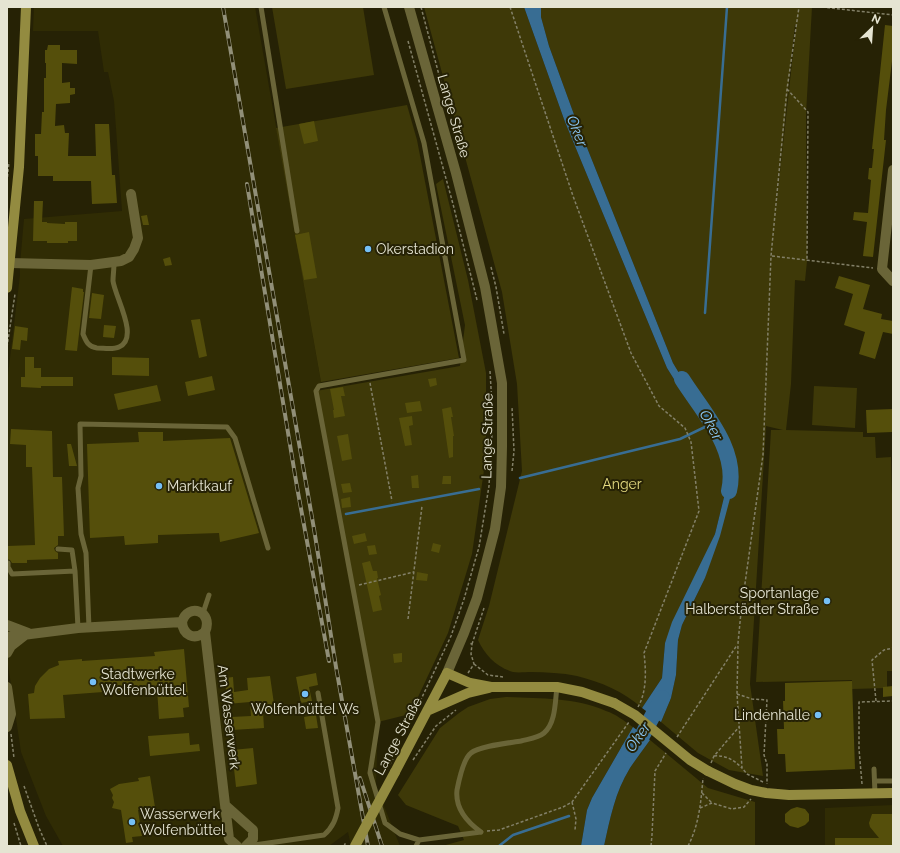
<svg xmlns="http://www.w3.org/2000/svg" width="900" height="853" font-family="Raleway,sans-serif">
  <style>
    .built { fill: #302c04 }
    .green { fill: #3e3908; fill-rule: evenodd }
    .water { fill: #386d93 }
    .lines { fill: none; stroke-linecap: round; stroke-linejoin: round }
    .stream { stroke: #386d93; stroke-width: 2.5 }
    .river { stroke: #386d93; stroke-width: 16 }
    .building { fill: #554f0b }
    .path { stroke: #838068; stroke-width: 1.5; stroke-dasharray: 3 2; stroke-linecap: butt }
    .service { stroke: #6a6538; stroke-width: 5 }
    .minor { stroke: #6a6538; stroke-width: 10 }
    .tertiary { stroke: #6a6538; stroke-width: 10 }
    .secondary { stroke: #938b40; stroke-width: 10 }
    .rail-casing { stroke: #918f78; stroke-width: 4 }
    .rail { stroke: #262205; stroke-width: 2.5; stroke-dasharray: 8; stroke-linecap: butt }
    .path-bridge { stroke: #838068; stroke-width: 1.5; stroke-dasharray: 3 2; stroke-linecap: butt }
    .secondary-bridge { stroke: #938b40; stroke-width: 10 }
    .poi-dot { fill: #75c0f6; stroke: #262205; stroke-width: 1.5 }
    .labels { text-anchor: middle; stroke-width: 4; stroke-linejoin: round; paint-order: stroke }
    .street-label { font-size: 14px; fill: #e5e4d2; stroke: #262205 }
    .poi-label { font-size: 14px; fill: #e5e4d2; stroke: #262205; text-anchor: start }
    .park-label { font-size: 14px; fill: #e5db81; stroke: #262205 }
    .water-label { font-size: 15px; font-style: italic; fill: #8cc9f7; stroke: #262205 }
  </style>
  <rect width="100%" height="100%" fill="#262205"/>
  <path class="built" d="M34 7H255L321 382 316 391 378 722 376 786 400 846H351L348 832 329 846H63L46 816 21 752 7 658V383L20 275V264L24 219 122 211 114 101 108 72H104L98 31H33Z
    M893 805V846H825V808Z"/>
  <path class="green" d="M272 7H363L374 75 286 89Z
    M424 7H524L565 122 667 368 687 400 707 426 718 448 725 470 726 489 715 534 665 643 662 678 642 708C623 691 601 682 577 676 562 673 546 672 531 672 526 672 518 673 513 672 496 667 485 655 478 640L489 606 522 471 517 384 502 292Z
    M541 7H812L806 114 807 261 805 281 795 280 791 384 786 430 863 432V437H875L876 458 891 457 893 532V671H887V688L852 689V680L756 682 771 430H783L766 426 750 684 763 776 729 770 698 753 661 722 671 698 676 675 678 640 682 625 705 578 731 472 714 425 694 398 673 363 576 120 549 46 541 17ZM795 24 796 26 776 209Z
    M407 105 417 140 459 358 321 382 276 128Z
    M443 179 468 280 486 373V456L472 554 448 633 410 714 378 722 316 391 460 366 465 325 436 184Z
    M814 386 857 388 855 428 812 425Z
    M506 697C540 699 575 697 606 711 616 714 624 721 633 727L592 798 587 810 581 846H442L464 840 458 826 406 805 398 795 440 728 459 713 468 707 490 699Z
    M650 740 708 788 755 802V846H604C610 819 615 792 630 768 636 759 643 750 650 740Z"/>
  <path class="water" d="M524 7H541V17L549 46 576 120 673 363 694 398 714 425 731 472 732 491 720 536 705 578 682 625 678 640 676 675 671 698 661 722 642 708 662 678 665 643 672 622 715 534 726 489 725 469 718 448 707 426 687 400 667 368 565 122Z
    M633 727 650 740C643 750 636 759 630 768 615 792 610 819 604 846H581L587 810 592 798Z"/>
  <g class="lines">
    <path class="stream" d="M705 313 727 7
      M520 478 680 439 707 426 712 421
      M346 514 479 489
      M499 846 513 835 569 816"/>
    <path class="river" d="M682 379C702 411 739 449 729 491
      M629 750 643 734 662 698"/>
  </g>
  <path class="building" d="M885 25 893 26 892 53H893L886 110 884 140H886L873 257 863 256 867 222 853 220 854 212 868 213 871 180 868 179 869 168H872L874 149H872Z
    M48 45H60V50H77V64L62 63V83L70 82V88H75V94L70 95V103L56 104 55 126 64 125 65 133H69L68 156H96L95 124H109L112 175H115L117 203 92 204 91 181H53V176H38V156H35V134H41L42 112H44V78H46V63H45V50H47Z
    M314 121 318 141 304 144 299 124Z
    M34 201H43L42 222H47V223L65 224V222H77V241H68V243H47V241H33Z
    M147 215 149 225H143L141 216Z
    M309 232 317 278 304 280 295 235Z
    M170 257 172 265 165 266 163 259Z
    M839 276 870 285 863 309 882 314 881 319 893 321V334L883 332 875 359 859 354 865 332 844 325 853 294 835 288Z
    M72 287 83 289V292H84L77 351 65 350Z
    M92 293 104 295 101 319 89 318Z
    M200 319 207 356 199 358 191 320Z
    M104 325 116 326 114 338 103 337Z
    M15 326 28 328 27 341 21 340 20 350 12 349Z
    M25 357H34V368H41V377H73V386H41V388L21 387V377H25Z
    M112 357 149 358V376L112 375Z
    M212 376 215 390 188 396 185 382Z
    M436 378 437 385 430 387 428 379Z
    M157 385 161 401 118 410 114 394Z
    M343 387 345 396H341L345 416 334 418 333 410H334L330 389Z
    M420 401 422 411 407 413 405 403Z
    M451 407 453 417H451L454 436H453V457L449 458 442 409Z
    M893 409V432L867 433 866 410Z
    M412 416 413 425 409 426 412 445 405 446 399 418Z
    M11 429 52 431 53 477H62L64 536H58V545L54 548 55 551 58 553V559L27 560V563H12L10 560 7 559V546L35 545 32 467H26V445L10 444Z
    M138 432H163V441L230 438 259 533 220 542 219 533 158 535V543L125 545 124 536 90 538 87 444 139 442Z
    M348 434 352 459 342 461 337 436Z
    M67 444H71L77 466H69Z
    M418 475 419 488H412L411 476Z
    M443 476H451V484H442Z
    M350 483 352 492 343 493 341 484Z
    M350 497 351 507 342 508 341 499Z
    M365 533 367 541 354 544 352 536Z
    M433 543 441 545 439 553 431 551Z
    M375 545 377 554 369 555 367 546Z
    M370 561 373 571H377L378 578H377L381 595 379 596 382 610 373 612 362 563Z
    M417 572 428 574 427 581 416 580Z
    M184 649 189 707 183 708 184 717 159 719 157 688 63 695 65 718 30 719 28 694 34 693 35 686 40 678 49 669 59 665 58 661 82 659V661L155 656 154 652Z
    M402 653V662L394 663 393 654Z
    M316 673 318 685 309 687 312 701 301 703 296 677Z
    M270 676 275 711 263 712 264 728 232 730 231 717 251 716 250 702 227 704 225 678 233 677 234 692 248 690 247 678Z
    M852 681 855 769 786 772 785 754H778L777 729H784L783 701H785V683Z
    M893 686V696L883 697V687Z
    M316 715 318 728 306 729 304 717Z
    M189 733 190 745 199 744 200 751 150 756 148 736Z
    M253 748 257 784 236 787 232 750Z
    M150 776 155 807 138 810 142 836 132 837 133 842 126 843 121 810 112 808 114 802 112 798 113 795 110 789 119 784 139 781 138 778Z
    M797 807 805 809 809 814V821L805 825 798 828 790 826 785 822V814L791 809Z
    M872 814H893V846H835V838H879L870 827 869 823Z"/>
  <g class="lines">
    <path class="path" d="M421 7 443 90
      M510 7 573 196 631 353 659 406 685 428 691 442 699 511 644 653C646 671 647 691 638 707
      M822 7 893 15
      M408 41 453 204 477 300
      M787 89 808 112 807 261
      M7 182 9 162
      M772 256 873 268
      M491 267 496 287 504 334
      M7 347 15 294
      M490 371 492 405
      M370 383 392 501
      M893 462V465
      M512 471 514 451 512 407
      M359 585 414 572
      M408 619 422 506
      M472 644 484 608
      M474 664 488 675 503 677
      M468 673 474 664 471 654 472 644 469 643
      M737 694 752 699 767 700 764 755 767 764V784
      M876 701 872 660 884 650 893 648
      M416 710 451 636 464 599 479 547 489 486 492 433
      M11 734 14 758
      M677 737 737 645
      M714 756C726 755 734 760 742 768
      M413 760 436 726 456 710
      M711 763 714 756 739 727
      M763 782 747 774 742 768 737 694 738 643 741 612 763 455 771 256 787 89 799 7
      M862 784 859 749V702L893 701
      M24 786 39 828 47 846
      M702 793 712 803
      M572 802 576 819 575 830
      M700 808 712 803 732 809 744 807 751 799
      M14 823 21 846
      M487 831 499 830 563 807 572 802 629 722
      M651 846 652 835 655 771 666 753
      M688 846C699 825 701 802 703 778"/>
    <path class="service" d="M261 7 297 231
      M384 7 424 143 464 360 319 386 316 391 378 722 370 773 385 823 400 834 419 840 481 832
      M91 265 83 334C86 341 88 347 97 348 104 348 113 350 119 347 140 338 115 297 113 281 113 276 114 269 114 263
      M58 549 72 550 75 571
      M8 563V567L12 574 75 571 78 628
      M203 613 209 595
      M89 628 86 553 81 534 78 488 81 476 80 424 227 427 235 438 268 548
      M874 769 875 794
      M875 781H893
      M481 832C467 822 455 808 457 790 459 780 463 759 471 753 479 746 509 743 521 741 528 739 538 738 544 733 556 723 555 701 557 687
      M248 846 324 835C333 827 336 819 338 808L318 693
      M416 846 419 840"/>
    <path class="minor" d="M893 170 882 269 893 281
      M10 263 91 265 121 261 129 257 134 249 138 238 131 194
      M182 622C188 602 214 611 205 632
      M7 625 28 633
      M7 637 78 628 182 622C183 635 194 641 205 632L229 839 237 846
      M7 653 11 646 25 635
      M7 687 11 714 7 727
      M226 806 253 830V839L246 846"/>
    <path class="tertiary" d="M409 7 456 173 485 287 502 383V447L501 487 495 529 477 598 464 633 447 673"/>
    <path class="secondary" d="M7 288 19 167 26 7
      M427 711 468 693 489 688
      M7 765 20 811 34 846
      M708 771 735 784 751 790 766 793 789 795 893 793
      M395 772 447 673 470 683 491 687H557L582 692 614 703"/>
    <defs>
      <path id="rail" d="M223 7 314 529 336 667 368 846
        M247 184 297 487 329 661
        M360 778 382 846"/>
    </defs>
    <use href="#rail" class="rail-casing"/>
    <use href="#rail" class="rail"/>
    <path class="path-bridge" d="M390 764 393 759
      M344 846 346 842"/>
    <path class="secondary-bridge" d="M614 703 635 715 690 760 708 771
      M355 846 395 772"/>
  </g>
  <g class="poi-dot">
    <circle cx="368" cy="249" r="4"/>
    <circle cx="159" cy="486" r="4"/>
    <circle cx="827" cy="601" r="4"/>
    <circle cx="93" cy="682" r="4"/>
    <circle cx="305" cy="694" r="4"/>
    <circle cx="818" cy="715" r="4"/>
    <circle cx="132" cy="822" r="4"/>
  </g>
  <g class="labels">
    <g class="street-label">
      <text transform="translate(454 116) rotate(74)" y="5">Lange Straße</text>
      <text transform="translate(487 436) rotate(-89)" y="5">Lange Straße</text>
      <text transform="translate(229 717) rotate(83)" y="5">Am Wasserwerk</text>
      <text transform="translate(398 736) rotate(-62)" y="5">Lange Straße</text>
    </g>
    <g class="poi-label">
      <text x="376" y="254">Okerstadion</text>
      <text x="167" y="491">Marktkauf</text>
      <text x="819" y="598" text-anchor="end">Sportanlage<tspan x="819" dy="16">Halberstädter Straße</tspan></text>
      <text x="101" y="679">Stadtwerke<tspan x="101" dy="16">Wolfenbüttel</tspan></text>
      <text x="305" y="714" text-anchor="middle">Wolfenbüttel Ws</text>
      <text x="810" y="720" text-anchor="end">Lindenhalle</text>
      <text x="140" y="819">Wasserwerk<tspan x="140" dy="16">Wolfenbüttel</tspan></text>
    </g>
    <g class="park-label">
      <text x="622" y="489">Anger</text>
    </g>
    <g class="water-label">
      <text transform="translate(577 131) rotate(68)" y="5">Oker</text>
      <text transform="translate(711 425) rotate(62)" y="5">Oker</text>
      <text transform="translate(638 737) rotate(-55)" y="5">Oker</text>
    </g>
  </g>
  <rect width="900" height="853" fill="none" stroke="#e5e4d2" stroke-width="16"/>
  <g transform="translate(872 28) rotate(25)" stroke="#262205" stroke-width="3" paint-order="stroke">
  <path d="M0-3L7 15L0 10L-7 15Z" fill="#e5e4d2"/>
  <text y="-6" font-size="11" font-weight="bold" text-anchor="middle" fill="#e5e4d2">N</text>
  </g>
</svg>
